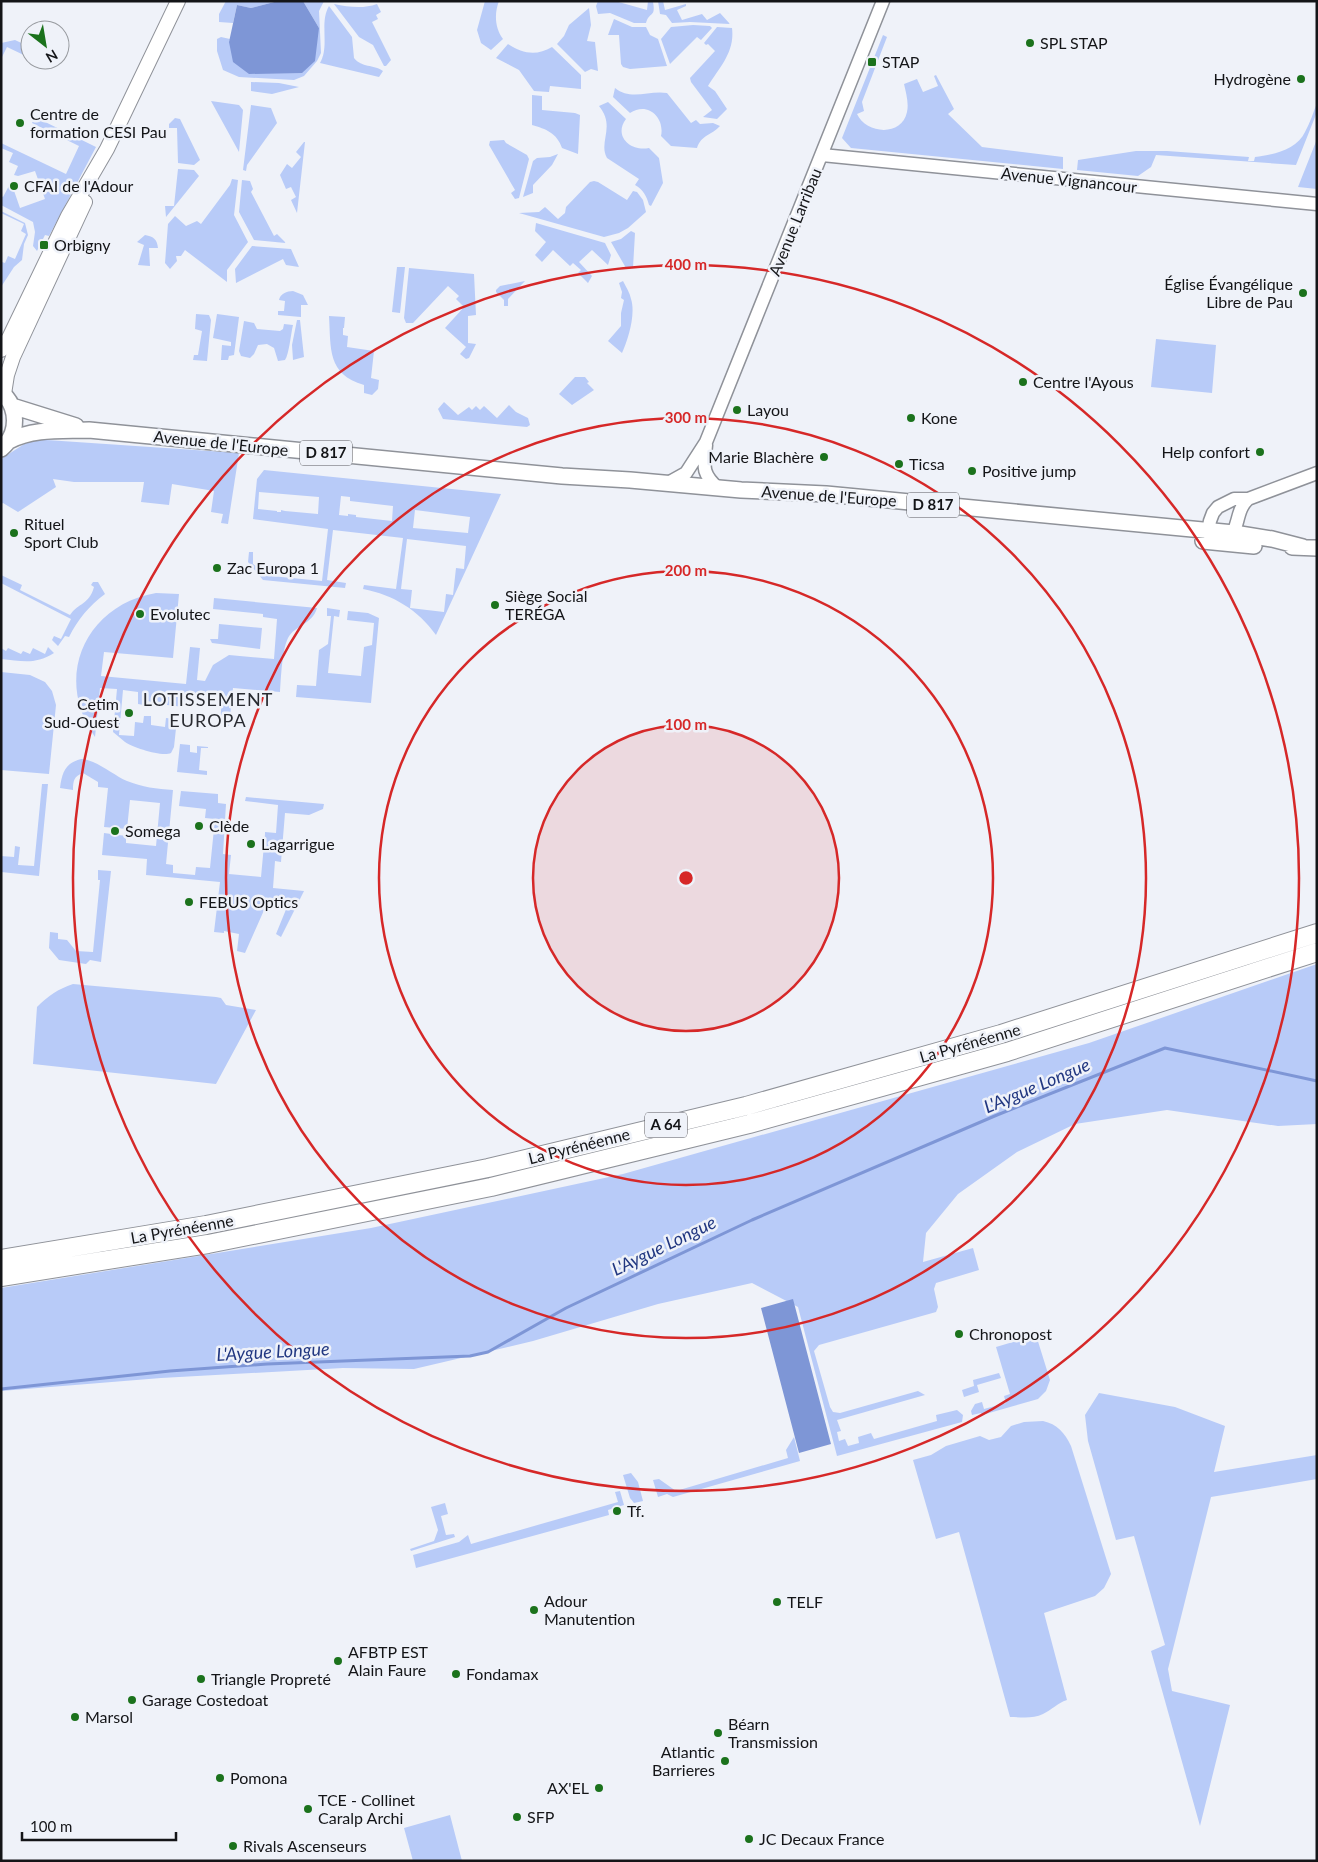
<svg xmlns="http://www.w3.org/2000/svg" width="1318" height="1862" font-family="Lato,sans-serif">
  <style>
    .green { fill: #b8cbf8; fill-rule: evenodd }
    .water { fill: #7e96d6 }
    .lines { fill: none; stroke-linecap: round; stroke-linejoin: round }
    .stream { stroke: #7e96d6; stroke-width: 3 }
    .tertiary-casing { stroke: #8f9299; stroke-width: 15 }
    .secondary-casing { stroke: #8f9299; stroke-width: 16 }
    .primary-casing { stroke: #8f9299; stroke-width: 18 }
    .motorway-casing { stroke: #8f9299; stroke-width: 20 }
    .tertiary { stroke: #fff; stroke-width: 12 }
    .secondary { stroke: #fff; stroke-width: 14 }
    .primary { stroke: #fff; stroke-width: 15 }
    .motorway { stroke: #fff; stroke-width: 18 }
    .ring { fill: none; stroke: #d62828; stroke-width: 2.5 }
    .poi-dot { fill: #1b721c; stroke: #eff2f9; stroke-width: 2 }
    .labels { text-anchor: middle; stroke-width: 5; stroke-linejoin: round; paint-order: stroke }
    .shield { fill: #eff2f9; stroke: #56575c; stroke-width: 1 }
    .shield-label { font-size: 15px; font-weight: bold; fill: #141518 }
    .poi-label { font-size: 16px; fill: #141518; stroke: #eff2f9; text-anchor: start }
    .street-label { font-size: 16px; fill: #141518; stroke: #eff2f9 }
    .neighbourhood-label { font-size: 18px; letter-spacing: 1px; fill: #292b31; stroke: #eff2f9 }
    .water-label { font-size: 18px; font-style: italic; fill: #213781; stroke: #eff2f9 }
    .centre { fill: #d62828; stroke: #eff2f9; stroke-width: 2.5 }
    .ring-label { font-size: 15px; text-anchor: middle; font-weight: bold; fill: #d62828; stroke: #eff2f9; stroke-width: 5; stroke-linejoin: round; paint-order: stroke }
  </style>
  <rect width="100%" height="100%" fill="#eff2f9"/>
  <path class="green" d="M226 1H278L251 8 237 5 233 23 219 22V14Z
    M303 1H324L319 11 321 53 317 61 304 76 294 80 239 77 223 70 217 51V39L221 37 230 39 229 42 319 28Z
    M485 1H499C494 14 495 28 503 39L491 50 481 43 477 30Z
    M598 1H615L647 10 648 1 653 2C656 18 649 11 646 23H634L610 13 598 14 596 6Z
    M658 1H663L665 10 686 4V6L677 10 682 20 702 14 707 20 720 13 730 24 690 22 672 23 666 15 660 14Z
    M334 4C349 7 363 9 377 4L381 12 376 15 378 19 372 22 391 60 386 66H384L373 45 359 37Z
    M329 6 352 37 354 58C362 68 373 64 383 71L379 77 320 63C330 46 319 23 329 6Z
    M589 8 591 25 587 41 595 42 598 71 591 69 585 72 557 44 564 36 569 25Z
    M614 19 632 27H646L650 35 658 39 667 66 630 69 623 67 621 64 619 35H608Z
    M693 25 710 26 712 28 701 40 697 37 670 64 661 39 671 27Z
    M717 27 732 28C735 52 720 67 708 86L715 91 727 109 717 119 703 117 712 110 691 82 690 78 715 51 708 44 706 45 704 43Z
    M883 35 887 37 862 102 864 111 857 114C866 134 902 137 907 112 909 103 906 93 904 84L917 79 923 92 938 86 934 76 936 75 954 109 948 114 982 147 1063 157V169L851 148 842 138Z
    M15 40 30 47V58L7 47 1 59V43Z
    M508 44C523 54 537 56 552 47L581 75V89L550 86 549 92 534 91 519 70 496 58Z
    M251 82 279 83 299 87 272 94 251 91Z
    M615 88C631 101 649 90 667 93L691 123 696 120 700 124 713 123 720 126C712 135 701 135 697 148L671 146 661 136C665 118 648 101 630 113L613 97Z
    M532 95 542 96V110L575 113 580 115 578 154 562 148C557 133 546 129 532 125Z
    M211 101 239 105 243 110 239 152Z
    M608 102 626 119C613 136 631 152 649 148L659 158 663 183 651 206 649 205C647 197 643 189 635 185L639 179 607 158C598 142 616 127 599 106Z
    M1317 103V112L1296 165 1156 155 1151 167 1138 176 1077 170 1078 160 1136 151H1167L1249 157 1248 161H1254L1255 157C1272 155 1297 150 1305 132 1310 123 1313 113 1317 103Z
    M251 105 271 108 277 123 247 165 246 171 243 170Z
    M35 117 96 147 49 236 45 235 37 251 33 246 35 232 33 222 1 205V196L3 197 11 182 20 208 45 199 35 171 18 176 14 175 18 166 9 162 13 153 1 148V143L66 174 79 146 32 123Z
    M175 118 180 119 200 160 194 165 178 163 177 128H169V124Z
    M1317 139V189L1298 187Z
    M504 140 506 143 527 155 529 159 519 198 515 199 511 193 515 190 489 145 490 141Z
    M304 142H305L297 213 291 200 296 197 291 187 286 189 280 175 287 164 292 168 301 157 296 152Z
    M558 154 552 165 533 185V193L523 197 533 161 537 158 550 157Z
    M178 169 194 170 199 176 166 217 165 206H174Z
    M232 179 238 180 234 215 248 242 227 270V282L185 250 181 256H176L177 261 170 269 165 263 168 224 175 216 186 226 197 221 201 224 230 185Z
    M242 180 250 181 253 189 251 192 274 236 277 234 286 243 254 240 239 212Z
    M594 181 598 182 627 200 633 191 637 192 643 200 646 212 628 228 619 233 604 237 519 213 539 212 545 207 558 219 565 213 566 207 590 182Z
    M1 211 25 223 28 235 24 244 22 260 14 267 1 287 2 262 5 263 8 256 15 259 26 234 21 231 24 224 1 213Z
    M536 223 605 243 611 255 608 265 592 250 579 262 592 276 588 283 578 273 581 270 573 263 570 266 553 250 542 262 535 255 546 242 535 231Z
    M631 231 635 233 633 268H626L611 242 621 239Z
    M145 235C154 237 157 239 158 248H149L150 266 138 265 144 245 137 242Z
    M252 246 291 249 299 267 286 265 283 259 236 283 235 269Z
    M397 267H405L400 313 392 312Z
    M409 268 474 274 476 315 468 316V343L476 344 469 358 466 359 460 354 466 347 445 328 464 307 456 299 459 296 448 286 413 323H406L404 318Z
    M525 281 508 299V306H504V300L496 292V290L500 286Z
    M623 281C626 287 630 293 631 299 636 314 628 340 622 353L608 341 621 326V313L624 300 621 298 622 292 619 283Z
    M293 291 303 295 308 305H301V317L278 315V311H284L285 301 279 300C280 294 287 291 293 291Z
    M196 314 209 315 211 320 207 361 193 360 194 355H198L202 331 195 329Z
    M217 314 239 317 234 355 229 356 228 360H221L222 345 231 346V342L213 338Z
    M329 316 345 317 344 328H343V335L348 336 347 347 374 351 371 378 379 380 378 389 372 395 364 393V385C327 374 331 349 329 316Z
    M297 320H300L304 357 293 360 292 345Z
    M244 321 254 323 257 329 280 331 283 329 284 324 293 325C291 333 289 355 285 360L278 361 274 348 267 344 258 345 254 354 250 358 241 356 239 351Z
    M1156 339 1216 345 1212 393 1151 387Z
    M575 377H585L589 382 587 383 594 390 572 405 559 394Z
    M444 402 458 415 469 407 472 410 476 406 480 410 484 406 497 418 509 405 516 412 528 418 530 425 527 427 443 419 438 409Z
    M32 439 239 453 228 524 221 523 223 514 211 512 214 491 172 484 169 505 141 502 144 482H74L53 479 56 487 18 512 3 503 1 504V459Z
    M264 470 501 494 436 635C418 610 394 595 363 589L364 585 396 589 403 538 333 530 327 580 346 583 345 588 263 580 248 562 249 552H253V564L257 567H260L261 575 322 581 328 529 253 519 257 479ZM259 492 319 497 318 514 285 511 281 510V512H277V511L258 509ZM341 496 350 497V501L393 506 392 521 356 517V515L348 514V516L339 515ZM415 510 470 517 468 533 413 528ZM407 539 466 546 464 569 456 568 453 595 446 594 444 612 410 608 412 590 401 589Z
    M1 575 22 585 20 590 70 615C78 603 89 605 94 587L91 585 93 582H98L105 594C89 606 78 619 69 637L65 636 58 646 52 640 54 636 61 639 71 619 1 583Z
    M156 593 179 594 173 658 104 652 101 676 186 684 190 647 200 648 197 680 205 681 213 665 229 655 274 659 277 619 263 617V614L213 609 214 598 317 608C312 625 295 625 288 638 282 650 281 678 280 692L233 688 229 726 220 725 222 696 186 693 184 707 167 705V703L145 701 144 705 138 704V692L123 690 119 735 134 736 135 722 143 723 144 716H151V725L165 727 166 718 177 719 174 747 171 753C162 757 134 748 125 742 121 739 117 735 113 732L117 689 100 688 95 737C53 678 85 605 156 593Z
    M327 608 340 610 339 617 334 616 328 673 361 676 364 647 372 645 374 623 347 620 348 611 368 613 379 618 371 703 296 697 297 685 316 686 319 650 328 644 331 616H327Z
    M219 624 262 628 260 649 212 643 210 639H218Z
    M48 647 54 653C35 665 22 661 1 659V648L6 651 8 648 21 654 23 651 30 654 33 648 45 654Z
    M1 672 30 675 45 682 52 691 56 705 49 774 1 770Z
    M180 744 190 745V752L197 753V746L208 747V748H201L199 770 207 771V775L177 772Z
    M81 759C95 759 113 775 127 781 142 787 157 789 173 790L166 864 173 865V873L195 875 196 867 210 868 215 819 205 818 206 809 179 806 181 791 218 794V803L226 804 223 854 231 855 229 874 261 877 265 834V832L276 833 278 805 245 801 246 797 324 804 323 809 309 815 285 813 281 862 275 861 273 888 304 891 281 937 276 934 287 907 269 899 245 953 237 951 239 934 224 931V933L214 932 220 882 146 875 147 859 102 855 104 833 126 836V843L156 846 160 803 130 800 127 829 104 827 108 788 98 787V782L83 773C74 776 73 781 73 790L60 788C62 773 65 763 81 759Z
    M42 784H48L39 876 1 872V856L14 857 15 846 20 847 18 865 34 866Z
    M98 870 111 871 101 962 90 960 86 964 59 960 49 948 50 932 58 933V939L67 940 76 951 93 952 100 880H98Z
    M1317 964V1124L1278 1126 1167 1110 1075 1124 1017 1152 958 1194 926 1233 923 1262 973 1248 979 1270 936 1283 934 1289 938 1307 936 1312 819 1345 814 1351 830 1407 833 1412 840 1413 918 1391 925 1395 837 1420 841 1431 837 1432 839 1441 845 1439 848 1446 859 1443 858 1437 871 1433 874 1439 937 1421 936 1415 957 1410 963 1415 962 1422 837 1456 798 1307 752 1283 658 1304 533 1341 414 1369 343 1368 161 1378 1 1391V1288L371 1228 623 1174 1089 1043Z
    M73 984 216 997 221 998 226 1005 256 1010 216 1084 33 1064 37 1007C48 996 58 989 73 984Z
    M1036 1335 1050 1380 1046 1391 1038 1399 982 1415 981 1413 972 1415 971 1411 975 1404 982 1402 984 1409 1006 1403 1004 1396 1010 1394 996 1347Z
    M999 1373 1001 1378 977 1385 979 1392 964 1397 962 1390 974 1386 973 1380Z
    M1099 1393 1175 1407 1225 1426 1214 1472 1317 1455V1479L1211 1497 1168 1669 1172 1691 1230 1705 1200 1826 1151 1651 1165 1645 1134 1536 1116 1540 1088 1441 1085 1415Z
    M1043 1421C1057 1424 1065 1433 1071 1446L1111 1574 1104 1588 1095 1596 1044 1613 1067 1700C1057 1703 1052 1710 1043 1714 1033 1719 1021 1717 1010 1717L959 1532 936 1539 913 1460 931 1455 946 1446 980 1436 989 1440 1001 1437 1011 1426 1024 1422Z
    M794 1437 800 1461 673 1497 667 1494 658 1497 653 1480 659 1479 676 1491 788 1458 786 1450Z
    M631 1473 638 1482 643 1501 634 1503 630 1498 623 1475Z
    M620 1491 624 1505 608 1510 609 1515 416 1568 413 1555 459 1542 468 1535 471 1544 618 1502 615 1492Z
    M445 1503 448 1514 441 1516 446 1535 454 1534 455 1537 411 1551 410 1549 434 1541 438 1530 431 1507Z
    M450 1815 462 1861H413L404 1828Z"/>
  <path class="water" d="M278 1H303L319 28 315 61 302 73 249 74 233 62 229 42 237 5 251 8Z
    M793 1299 831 1444 799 1453 761 1308Z"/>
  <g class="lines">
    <path class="stream" d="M1 1389 170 1371 267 1364 470 1356 488 1352 566 1308 752 1220 997 1115 1165 1048 1317 1081"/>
    <defs>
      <path id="tertiary" d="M822 155 1317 204
        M706 445C704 466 701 473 718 488
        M668 483 686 473 706 442 883 1
        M1211 538 1208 531 1210 521 1213 513 1218 507 1234 499H1248L1317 473
        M1228 540C1240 528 1235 511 1248 499"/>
      <path id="secondary" d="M1 350 9 338 68 216 107 149 178 1
        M4 394 7 375 13 357 85 202"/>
      <path id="primary" d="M1 392C19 407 19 434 1 449
        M12 406 76 426
        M9 441C34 428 62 431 89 430L562 476 630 480 741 490 826 494 1234 533 1272 539 1303 547
        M1203 541 1254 546
        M1292 547 1317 548"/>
      <path id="motorway" d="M1 1259 206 1225 488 1168 746 1106 1001 1034 1317 933
        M1 1277 208 1244 491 1187 749 1124 1007 1052 1317 952"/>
    </defs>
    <use href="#tertiary" class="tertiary-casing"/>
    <use href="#secondary" class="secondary-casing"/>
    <use href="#primary" class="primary-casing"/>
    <use href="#motorway" class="motorway-casing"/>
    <use href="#tertiary" class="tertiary"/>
    <use href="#secondary" class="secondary"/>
    <use href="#primary" class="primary"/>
    <use href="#motorway" class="motorway"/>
  </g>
  <circle cx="686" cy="878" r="153" fill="#d62828" fill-opacity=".12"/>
  <g class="ring">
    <circle cx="686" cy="878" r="153"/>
    <circle cx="686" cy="878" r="307"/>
    <circle cx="686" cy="878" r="460"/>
    <circle cx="686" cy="878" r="613"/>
  </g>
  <g class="poi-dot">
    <circle cx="1030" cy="43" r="5"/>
    <rect x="867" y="57" width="10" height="10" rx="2.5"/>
    <circle cx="1301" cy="79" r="5"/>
    <circle cx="20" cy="123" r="5"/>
    <circle cx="14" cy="186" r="5"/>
    <rect x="39" y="240" width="10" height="10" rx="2.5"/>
    <circle cx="1303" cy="293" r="5"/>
    <circle cx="1023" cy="382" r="5"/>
    <circle cx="737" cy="410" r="5"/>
    <circle cx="911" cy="418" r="5"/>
    <circle cx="1260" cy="452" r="5"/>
    <circle cx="824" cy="457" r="5"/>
    <circle cx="899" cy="464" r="5"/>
    <circle cx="972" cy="471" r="5"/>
    <circle cx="14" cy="533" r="5"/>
    <circle cx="217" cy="568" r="5"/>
    <circle cx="495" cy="605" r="5"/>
    <circle cx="140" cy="614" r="5"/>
    <circle cx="129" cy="713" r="5"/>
    <circle cx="199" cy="826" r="5"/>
    <circle cx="115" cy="831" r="5"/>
    <circle cx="251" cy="844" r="5"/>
    <circle cx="189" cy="902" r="5"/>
    <circle cx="959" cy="1334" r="5"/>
    <circle cx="617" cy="1511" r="5"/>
    <circle cx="777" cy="1602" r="5"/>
    <circle cx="534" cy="1610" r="5"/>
    <circle cx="338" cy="1661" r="5"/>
    <circle cx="456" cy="1674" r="5"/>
    <circle cx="201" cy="1679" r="5"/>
    <circle cx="132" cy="1700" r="5"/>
    <circle cx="75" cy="1717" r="5"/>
    <circle cx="718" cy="1733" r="5"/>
    <circle cx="725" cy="1761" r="5"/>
    <circle cx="220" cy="1778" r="5"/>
    <circle cx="599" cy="1788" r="5"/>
    <circle cx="308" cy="1809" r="5"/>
    <circle cx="517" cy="1817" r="5"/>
    <circle cx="749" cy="1839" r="5"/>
    <circle cx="233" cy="1846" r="5"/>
  </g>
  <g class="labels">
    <g class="shield">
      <rect x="300" y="440.5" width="52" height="25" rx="4"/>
      <rect x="907" y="492.5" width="52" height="25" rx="4"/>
      <rect x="645" y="1112.5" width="42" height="25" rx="4"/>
    </g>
    <g class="shield-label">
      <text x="326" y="458">D 817</text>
      <text x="933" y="510">D 817</text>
      <text x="666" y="1130">A 64</text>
    </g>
    <g class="poi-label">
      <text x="1040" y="49">SPL STAP</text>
      <text x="882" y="68">STAP</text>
      <text x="1291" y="85" text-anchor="end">Hydrogène</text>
      <text x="30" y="120">Centre de<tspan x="30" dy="18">formation CESI Pau</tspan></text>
      <text x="24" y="192">CFAI de l'Adour</text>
      <text x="54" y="251">Orbigny</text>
      <text x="1293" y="290" text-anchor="end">Église Évangélique<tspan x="1293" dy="18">Libre de Pau</tspan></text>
      <text x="1033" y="388">Centre l'Ayous</text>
      <text x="747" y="416">Layou</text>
      <text x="921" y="424">Kone</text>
      <text x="1250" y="458" text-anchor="end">Help confort</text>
      <text x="814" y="463" text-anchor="end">Marie Blachère</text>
      <text x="909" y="470">Ticsa</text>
      <text x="982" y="477">Positive jump</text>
      <text x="24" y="530">Rituel<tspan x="24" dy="18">Sport Club</tspan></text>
      <text x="227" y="574">Zac Europa 1</text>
      <text x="505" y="602">Siège Social<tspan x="505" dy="18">TERÉGA</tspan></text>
      <text x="150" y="620">Evolutec</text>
      <text x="119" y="710" text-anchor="end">Cetim<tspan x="119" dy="18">Sud-Ouest</tspan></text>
      <text x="209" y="832">Clède</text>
      <text x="125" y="837">Somega</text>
      <text x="261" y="850">Lagarrigue</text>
      <text x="199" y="908">FEBUS Optics</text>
      <text x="969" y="1340">Chronopost</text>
      <text x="627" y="1517">Tf.</text>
      <text x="544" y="1607">Adour<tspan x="544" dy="18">Manutention</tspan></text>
      <text x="787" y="1608">TELF</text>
      <text x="348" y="1658">AFBTP EST<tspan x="348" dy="18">Alain Faure</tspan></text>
      <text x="466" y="1680">Fondamax</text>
      <text x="211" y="1685">Triangle Propreté</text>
      <text x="142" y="1706">Garage Costedoat</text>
      <text x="85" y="1723">Marsol</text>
      <text x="728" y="1730">Béarn<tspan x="728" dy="18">Transmission</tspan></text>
      <text x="715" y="1758" text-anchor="end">Atlantic<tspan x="715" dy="18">Barrieres</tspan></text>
      <text x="230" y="1784">Pomona</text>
      <text x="589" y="1794" text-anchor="end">AX'EL</text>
      <text x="318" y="1806">TCE - Collinet<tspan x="318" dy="18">Caralp Archi</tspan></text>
      <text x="527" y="1823">SFP</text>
      <text x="759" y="1845">JC Decaux France</text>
      <text x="243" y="1852">Rivals Ascenseurs</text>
    </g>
    <g class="street-label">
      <text transform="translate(1069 180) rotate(6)" y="6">Avenue Vignancour</text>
      <text transform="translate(795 222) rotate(-68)" y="6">Avenue Larribau</text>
      <text transform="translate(221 443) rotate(6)" y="6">Avenue de l'Europe</text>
      <text transform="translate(829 496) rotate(4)" y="6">Avenue de l'Europe</text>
      <text transform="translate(970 1043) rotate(-16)" y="6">La Pyrénéenne</text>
      <text transform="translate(579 1146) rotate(-14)" y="6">La Pyrénéenne</text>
      <text transform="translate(182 1229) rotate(-10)" y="6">La Pyrénéenne</text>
    </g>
    <g class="neighbourhood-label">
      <text x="208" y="706">LOTISSEMENT<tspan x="208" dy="21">EUROPA</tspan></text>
    </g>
    <g class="water-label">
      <text transform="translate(1037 1086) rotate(-23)" y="6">L'Aygue Longue</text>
      <text transform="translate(664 1246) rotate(-26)" y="6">L'Aygue Longue</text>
      <text transform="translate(273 1352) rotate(-3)" y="6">L'Aygue Longue</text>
    </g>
  </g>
  <circle cx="686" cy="878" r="8" class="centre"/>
  <g class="ring-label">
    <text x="686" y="270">400 m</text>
    <text x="686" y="423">300 m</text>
    <text x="686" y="576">200 m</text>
    <text x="686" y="730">100 m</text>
  </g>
  <rect width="1318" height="1862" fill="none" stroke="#141518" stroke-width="5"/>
  <g transform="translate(45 45) rotate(149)"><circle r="24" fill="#eff2f9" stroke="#979a9f"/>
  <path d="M0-4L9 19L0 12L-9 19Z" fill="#1b721c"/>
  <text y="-8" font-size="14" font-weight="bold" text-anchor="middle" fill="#141518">N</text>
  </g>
  <path d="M22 1832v8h154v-8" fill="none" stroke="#141518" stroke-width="2.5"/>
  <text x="30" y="1832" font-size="15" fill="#141518" stroke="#eff2f9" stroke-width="4" paint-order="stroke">100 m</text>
</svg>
